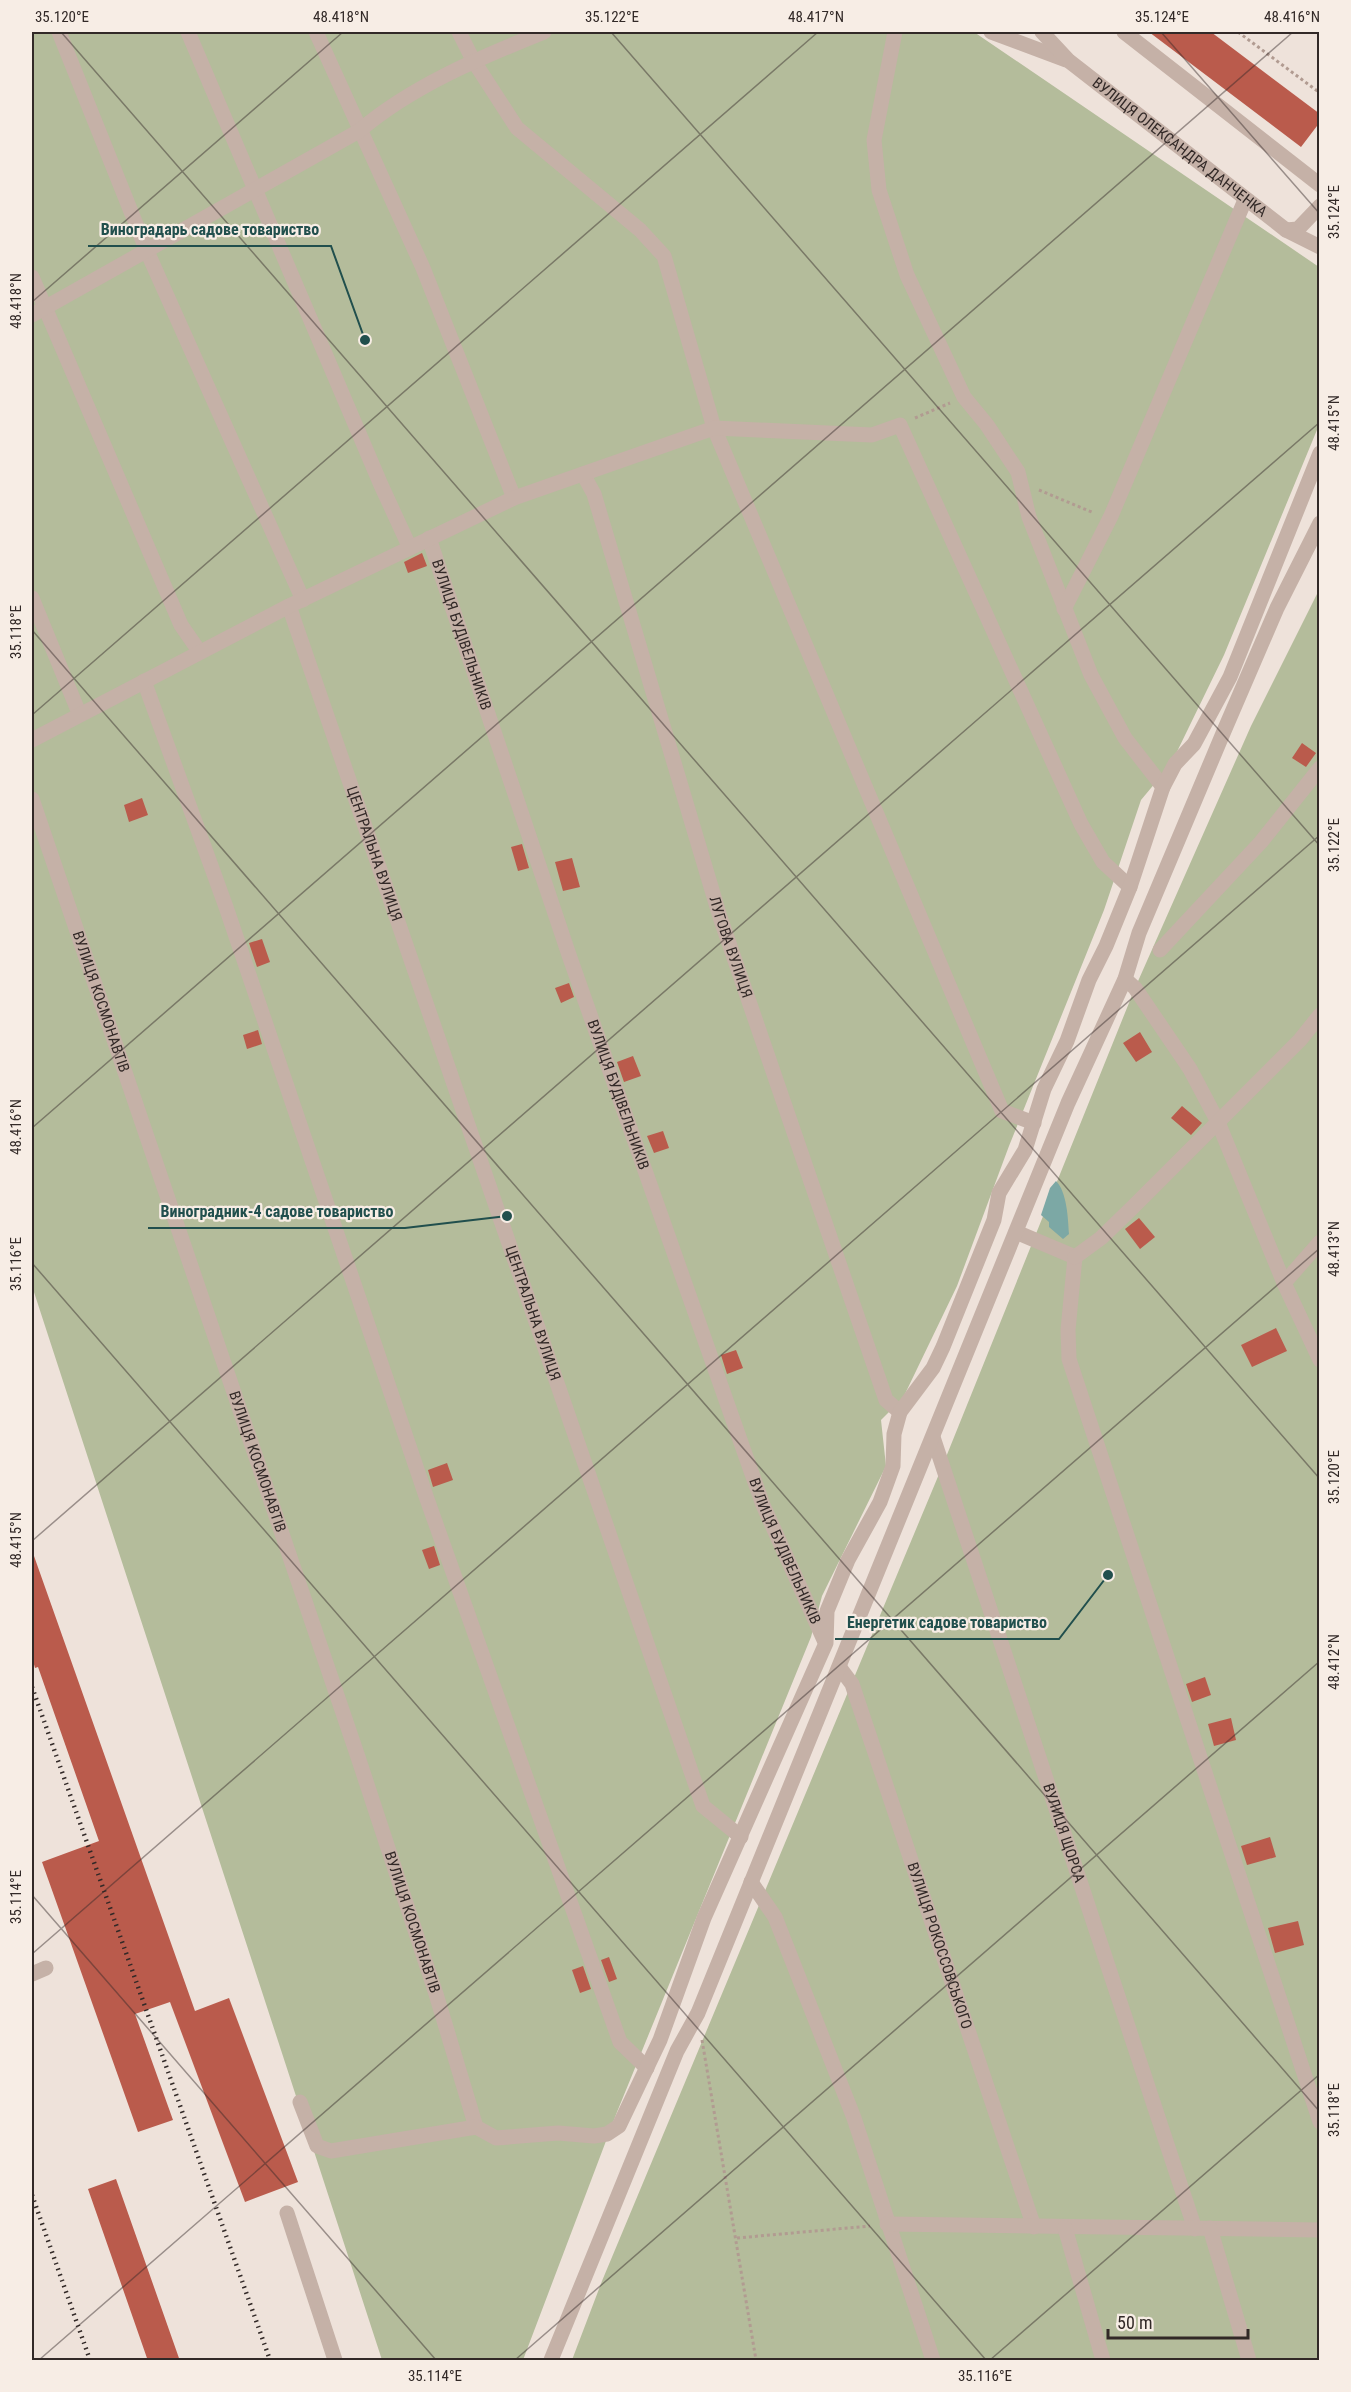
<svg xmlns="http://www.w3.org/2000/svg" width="1351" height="2392" font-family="'Roboto Condensed',sans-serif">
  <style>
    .green { fill: #b4bc9b }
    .water { fill: #7ca8a5 }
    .building { fill: #ba5b4c }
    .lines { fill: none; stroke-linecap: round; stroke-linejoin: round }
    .path { stroke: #b19b91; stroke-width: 3; stroke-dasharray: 3 3; stroke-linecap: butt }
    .minor { stroke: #c5b1a7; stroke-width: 15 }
    .rail { stroke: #322927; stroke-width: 4.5; stroke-dasharray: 1.5 4.5; stroke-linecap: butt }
    .ticks { fill: none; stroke: #322927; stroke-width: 1.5; stroke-opacity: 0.45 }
    .labels { text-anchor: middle; stroke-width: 4.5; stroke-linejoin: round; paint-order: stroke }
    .street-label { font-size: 15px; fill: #322927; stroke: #f7ede5 }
    .leader { fill: none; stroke: #214f4d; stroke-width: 2 }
    .callout-dot { fill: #214f4d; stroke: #f7ede5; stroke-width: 2 }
    .callout-label { font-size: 16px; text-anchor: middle; font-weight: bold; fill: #214f4d; stroke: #f7ede5; stroke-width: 4.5; stroke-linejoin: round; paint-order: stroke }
    .neatline { fill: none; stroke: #322927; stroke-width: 2 }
    .ticks-label { font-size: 15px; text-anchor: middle; fill: #322927 }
  </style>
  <rect width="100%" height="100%" fill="#eee2da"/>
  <path class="green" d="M32 32H974L1319 267V425L1224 655 1171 764 1141 800 1104 910 1009 1146 957 1286 903 1398 881 1420 886 1466 822 1596 811 1637 617 2112 523 2360H382L32 1286Z
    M1319 590V2360H572L602 2281 942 1467 1135 988 1251 726Z"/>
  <path class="water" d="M1056 1181C1067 1192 1068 1218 1069 1234L1063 1239 1049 1227V1222L1041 1215 1050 1188Z"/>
  <path class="building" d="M1149 32H1211L1320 114V122L1301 147Z
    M422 553 427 566 408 573 404 562Z
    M1302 743 1316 753 1306 767 1292 758Z
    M142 798 148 815 129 822 124 805Z
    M522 844 529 868 518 871 511 847Z
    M572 858 580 887 563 891 555 862Z
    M262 939 270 962 257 967 249 943Z
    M569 983 574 997 561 1003 555 988Z
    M258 1030 262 1044 247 1049 243 1035Z
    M1140 1032 1152 1052 1136 1062 1123 1043Z
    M633 1056 641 1076 624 1082 617 1062Z
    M1182 1106 1202 1123 1191 1135 1171 1118Z
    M663 1131 669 1148 654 1153 647 1136Z
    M1139 1218 1155 1237 1140 1249 1125 1229Z
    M1276 1328 1287 1351 1252 1367 1241 1345Z
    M736 1350 743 1368 727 1374 721 1355Z
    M447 1463 453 1480 433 1487 428 1470Z
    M434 1546 440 1565 429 1569 422 1550Z
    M34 1556 195 2011 229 1998 298 2182 245 2202 170 2002 135 2014 173 2120 138 2132 42 1862 99 1841 38 1667 35 1668 32 1657V1557Z
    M1205 1677 1211 1695 1192 1702 1186 1684Z
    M1231 1718 1236 1740 1214 1746 1208 1724Z
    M1270 1837 1276 1857 1247 1865 1241 1846Z
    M1298 1921 1304 1945 1275 1953 1268 1928Z
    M609 1957 617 1979 609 1982 601 1960Z
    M583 1966 591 1989 580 1993 572 1970Z
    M116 2179 180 2361H148L88 2189Z"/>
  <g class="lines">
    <path class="path" d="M1238 32 1320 93
      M915 418 950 403
      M1039 490 1094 513
      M702 2040 756 2360
      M737 2238 870 2226"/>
    <g class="minor">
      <path d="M59 32 146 249 303 600"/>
      <path d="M188 32 381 485 410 548"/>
      <path d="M316 32 423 268 514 498"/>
      <path d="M459 32 473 60 517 128 640 230 664 256 714 428 1002 1111 1034 1123"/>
      <path d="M895 32 874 140 879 190 907 275 964 397 987 425 1018 472 1029 517 1091 675 1125 738 1163 787"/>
      <path d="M991 32 1066 60"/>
      <path id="s1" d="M1042 32 1069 61 1286 230 1298 229 1320 206"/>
      <path d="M1124 32 1320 185"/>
      <path d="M1286 230 1320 247"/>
      <path d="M32 277 181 625 199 651"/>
      <path d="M32 315 359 131C412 86 479 58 544 32"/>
      <path id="s2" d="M583 474 594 494 720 917 886 1400 900 1412"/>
      <path id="s3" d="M429 538 569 955 763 1505 824 1640"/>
      <path d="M32 598 79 713"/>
      <path id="s4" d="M289 606 703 1806 741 1837"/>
      <path d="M1064 609 1111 516 1245 200"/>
      <path d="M144 681 226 907 427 1499 620 2042 647 2068"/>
      <path d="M32 740 289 606 514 498 714 428 872 435 900 425 1081 824 1103 862 1130 887"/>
      <path id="s5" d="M32 799 358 1757 436 1994 476 2127"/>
      <path d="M1160 950 1261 842 1320 768"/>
      <path d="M1125 979 1135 988 1190 1069 1218 1122 1284 1283 1320 1360"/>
      <path d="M1016 1232 1075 1257 1068 1330 1069 1359 1320 2122"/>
      <path d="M1075 1257 1101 1238 1133 1207 1300 1040 1320 1015"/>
      <path d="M1284 1283 1320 1242"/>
      <path id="s6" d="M933 1437 1195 2229"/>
      <path id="s7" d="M840 1668 852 1684 1034 2227"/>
      <path d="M751 1882 775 1917 854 2118 933 2360"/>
      <path d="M32 1974 46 1968"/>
      <path d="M300 2102 317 2146 331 2151 476 2127 496 2138 558 2133 594 2136 607 2134 619 2126 660 2040 704 1918 826 1643 827 1611 848 1560 880 1502 893 1466 894 1434 900 1412 933 1368 943 1347 994 1220 999 1193 1025 1150 1044 1089 1067 1041 1089 980 1106 946 1130 887 1163 787 1175 764 1194 744 1230 677 1320 453"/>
      <path d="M287 2213 335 2360"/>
      <path d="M887 2224 1320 2230"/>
      <path d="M1065 2228 1103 2360"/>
      <path d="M1210 2228 1249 2360"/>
      <path d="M551 2360 677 2051 698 2013 1068 1103 1125 979 1139 933 1224 731 1277 608 1320 523"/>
    </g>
    <path class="rail" d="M32 1687 270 2360
      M32 2195 90 2360"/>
  </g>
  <path class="ticks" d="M61 32 1320 1479M611 32 1320 846M1161 32 1320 214M32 302 343 32M32 630 1320 2112M32 715 818 32M32 1128 1293 32M32 1263 986 2360M32 1541 1320 422M32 1895 436 2360M32 1954 1320 835M39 2360 1320 1248M515 2360 1320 1661M990 2360 1320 2074"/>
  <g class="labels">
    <g class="street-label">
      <text dy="5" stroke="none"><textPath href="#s1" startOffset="180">ВУЛИЦЯ ОЛЕКСАНДРА ДАНЧЕНКА</textPath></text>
      <text dy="5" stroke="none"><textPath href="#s3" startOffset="102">ВУЛИЦЯ БУДІВЕЛЬНИКІВ</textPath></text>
      <text dy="5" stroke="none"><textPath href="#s4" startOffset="262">ЦЕНТРАЛЬНА ВУЛИЦЯ</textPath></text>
      <text dy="5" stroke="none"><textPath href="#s2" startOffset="496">ЛУГОВА ВУЛИЦЯ</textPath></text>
      <text dy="5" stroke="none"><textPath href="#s5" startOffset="214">ВУЛИЦЯ КОСМОНАВТІВ</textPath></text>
      <text dy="5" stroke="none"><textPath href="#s3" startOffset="588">ВУЛИЦЯ БУДІВЕЛЬНИКІВ</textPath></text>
      <text dy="5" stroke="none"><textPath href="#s4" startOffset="748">ЦЕНТРАЛЬНА ВУЛИЦЯ</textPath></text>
      <text dy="5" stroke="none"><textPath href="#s5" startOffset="700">ВУЛИЦЯ КОСМОНАВТІВ</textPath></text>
      <text dy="5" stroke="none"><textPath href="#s3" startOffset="1074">ВУЛИЦЯ БУДІВЕЛЬНИКІВ</textPath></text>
      <text dy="5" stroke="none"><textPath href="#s6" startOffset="417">ВУЛИЦЯ ЩОРСА</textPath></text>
      <text dy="5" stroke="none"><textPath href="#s5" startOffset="1186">ВУЛИЦЯ КОСМОНАВТІВ</textPath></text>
      <text dy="5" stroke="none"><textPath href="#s7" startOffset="296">ВУЛИЦЯ РОКОССОВСЬКОГО</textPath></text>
    </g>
  </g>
  <path class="leader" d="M365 340L331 246H88M507 1216L405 1228H148M1108 1575L1059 1639H835"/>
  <g class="callout-dot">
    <circle cx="365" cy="340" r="6"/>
    <circle cx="507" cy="1216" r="6"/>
    <circle cx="1108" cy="1575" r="6"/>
  </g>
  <g class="callout-label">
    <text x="210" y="235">Виноградарь садове товариство</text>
    <text x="277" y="1217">Виноградник-4 садове товариство</text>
    <text x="947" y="1628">Енергетик садове товариство</text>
  </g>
  <rect width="1351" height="2392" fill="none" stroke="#f7ede5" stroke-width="66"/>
  <path d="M1108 2329v9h140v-9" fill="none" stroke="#322927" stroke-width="3"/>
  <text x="1117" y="2329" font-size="18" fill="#322927" stroke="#f7ede5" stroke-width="4.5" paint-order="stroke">50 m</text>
  <rect x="33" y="33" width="1285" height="2326" class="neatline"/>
  <g class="ticks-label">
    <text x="62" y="22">35.120°E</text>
    <text x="341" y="22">48.418°N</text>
    <text x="612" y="22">35.122°E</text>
    <text x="816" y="22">48.417°N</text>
    <text x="1162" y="22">35.124°E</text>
    <text x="1292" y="22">48.416°N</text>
    <text transform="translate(1334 212) rotate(-90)" y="5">35.124°E</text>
    <text transform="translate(16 301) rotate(-90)" y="5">48.418°N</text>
    <text transform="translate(1334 423) rotate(-90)" y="5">48.415°N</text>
    <text transform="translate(16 632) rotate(-90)" y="5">35.118°E</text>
    <text transform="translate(1334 845) rotate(-90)" y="5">35.122°E</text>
    <text transform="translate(16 1127) rotate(-90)" y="5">48.416°N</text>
    <text transform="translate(1334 1249) rotate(-90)" y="5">48.413°N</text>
    <text transform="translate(16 1264) rotate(-90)" y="5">35.116°E</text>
    <text transform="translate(1334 1477) rotate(-90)" y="5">35.120°E</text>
    <text transform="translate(16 1540) rotate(-90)" y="5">48.415°N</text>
    <text transform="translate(1334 1662) rotate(-90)" y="5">48.412°N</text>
    <text transform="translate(16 1897) rotate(-90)" y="5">35.114°E</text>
    <text transform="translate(1334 2110) rotate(-90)" y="5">35.118°E</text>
    <text x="435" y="2381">35.114°E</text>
    <text x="985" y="2381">35.116°E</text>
  </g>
</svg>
